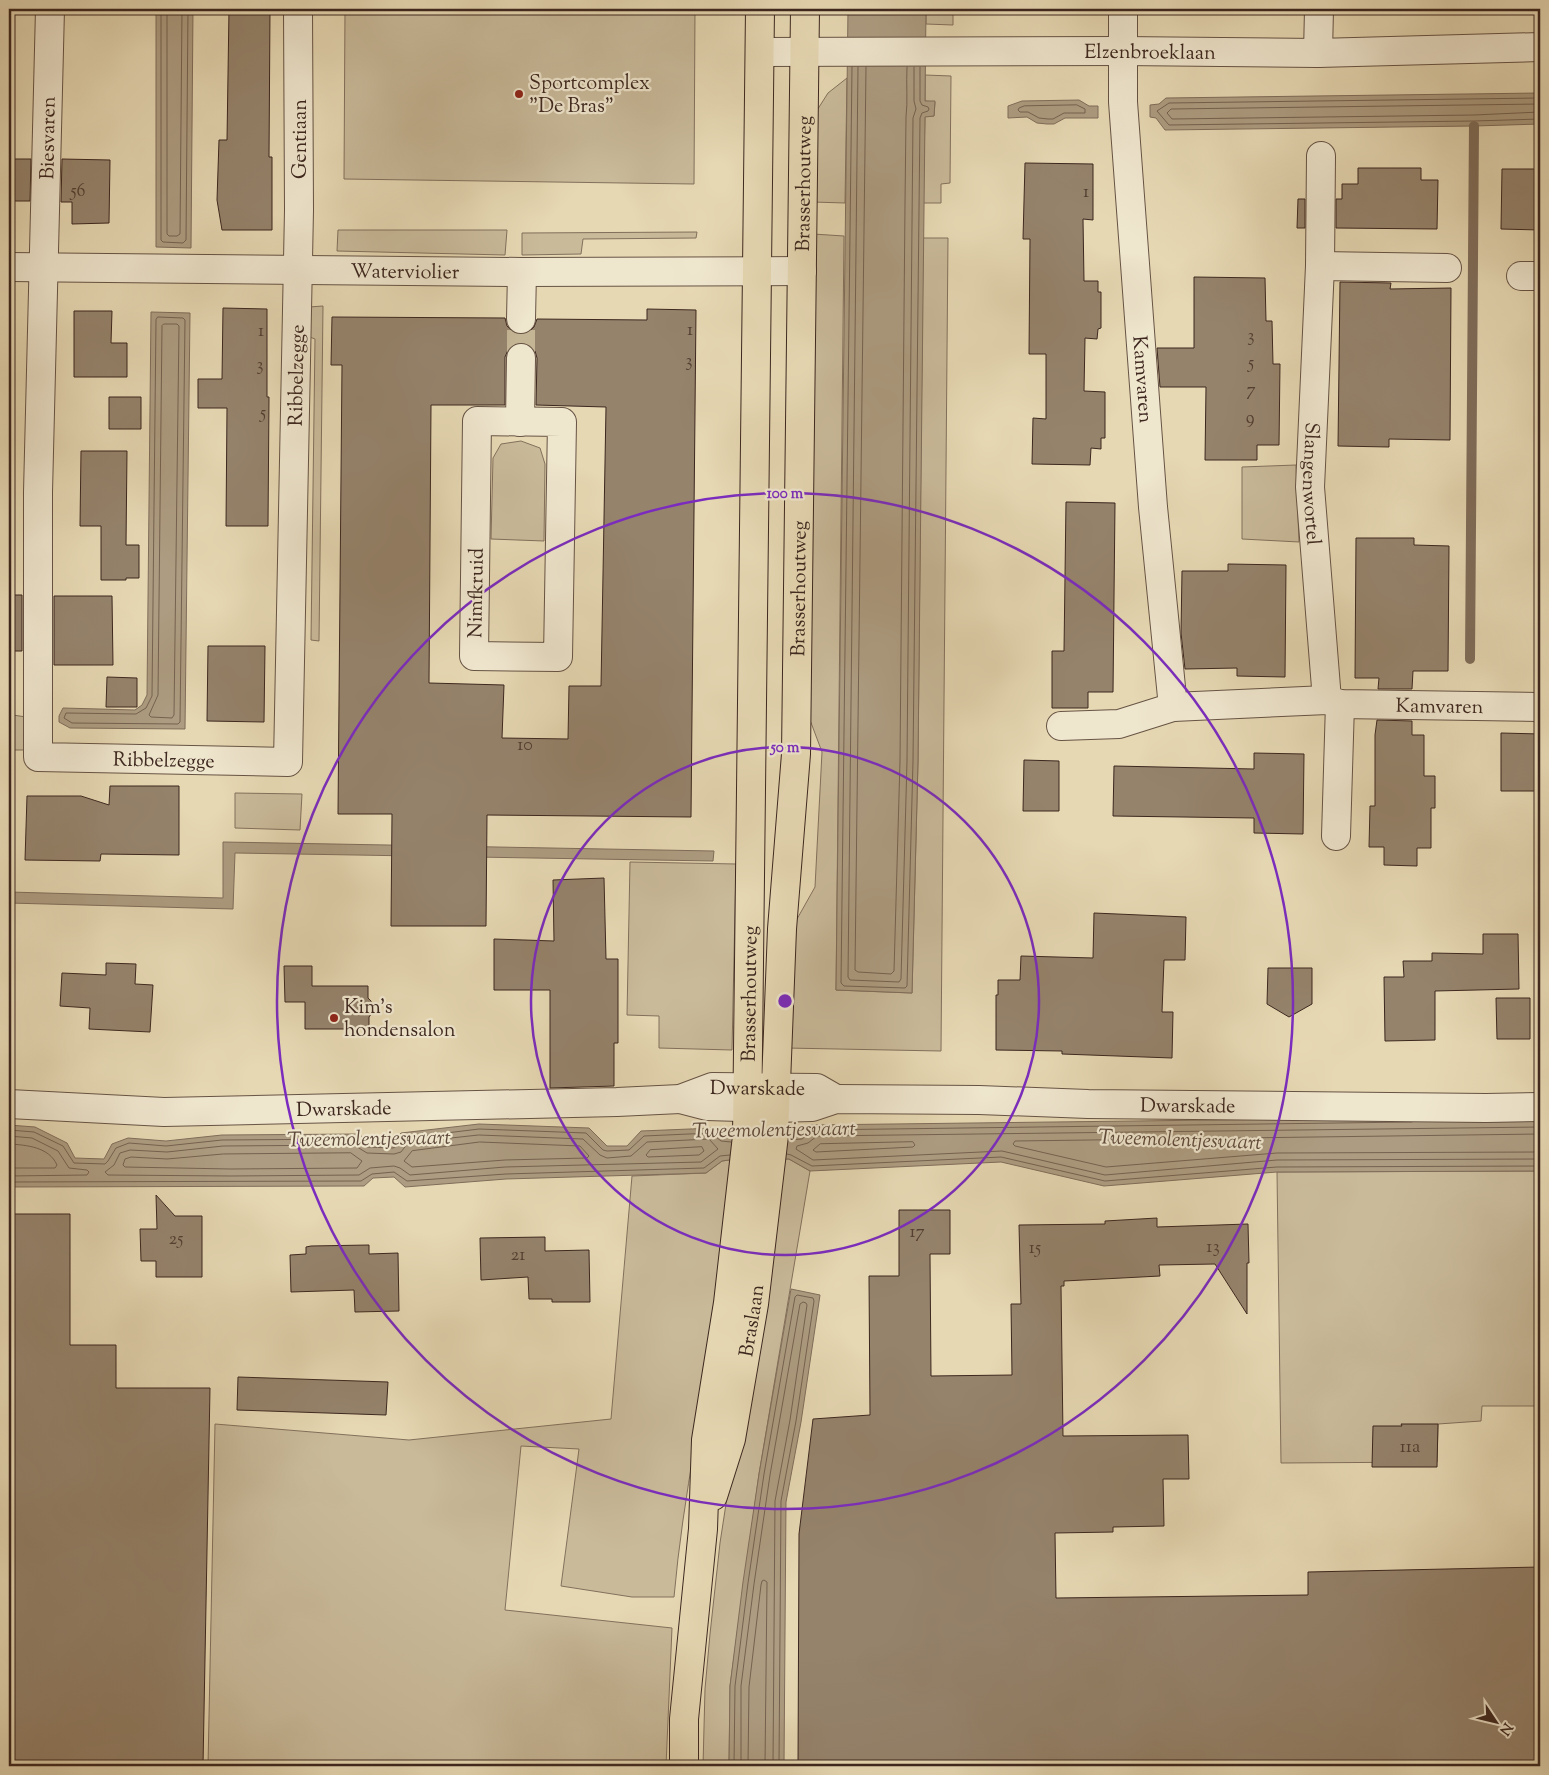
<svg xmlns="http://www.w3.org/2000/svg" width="1549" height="1775" font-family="'Sorts Mill Goudy',serif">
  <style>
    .green { fill: #c9ba9a; stroke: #83705c }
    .water { fill: #ad9c81; stroke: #806d5a }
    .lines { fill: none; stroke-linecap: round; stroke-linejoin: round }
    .shore { stroke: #756250; stroke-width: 1 }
    .stream { stroke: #806d5a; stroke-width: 10 }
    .building { fill: #95836c; stroke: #3d271f; fill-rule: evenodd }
    .minor-tunnel { stroke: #c4b595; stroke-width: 28; stroke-dasharray: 28 14; stroke-linecap: butt }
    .minor-casing { stroke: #675344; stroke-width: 30 }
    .major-casing { stroke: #3d271f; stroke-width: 30 }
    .minor { stroke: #efe6ce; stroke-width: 28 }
    .major { stroke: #e6d8b3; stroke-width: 28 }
    .ring { fill: none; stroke: #7b2cbf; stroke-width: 2.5 }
    .poi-dot { fill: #8f2418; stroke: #efe6ce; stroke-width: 2 }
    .labels { text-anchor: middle; stroke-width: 4.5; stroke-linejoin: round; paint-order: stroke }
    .number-label { font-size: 18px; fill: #533e32 }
    .street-label { font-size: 20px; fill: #3d271f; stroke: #efe6ce }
    .poi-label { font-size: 20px; fill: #3d271f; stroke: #efe6ce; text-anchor: start }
    .water-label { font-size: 21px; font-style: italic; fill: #5f4a3c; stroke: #efe6ce }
    .centre { fill: #7b2cbf; stroke: #efe6ce; stroke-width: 2.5 }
    .ring-label { font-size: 15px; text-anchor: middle; font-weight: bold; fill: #7b2cbf; stroke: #efe6ce; stroke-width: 4.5; stroke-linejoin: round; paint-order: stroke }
  </style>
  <rect width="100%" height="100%" fill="#e6d8b3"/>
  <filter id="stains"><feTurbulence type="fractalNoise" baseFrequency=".004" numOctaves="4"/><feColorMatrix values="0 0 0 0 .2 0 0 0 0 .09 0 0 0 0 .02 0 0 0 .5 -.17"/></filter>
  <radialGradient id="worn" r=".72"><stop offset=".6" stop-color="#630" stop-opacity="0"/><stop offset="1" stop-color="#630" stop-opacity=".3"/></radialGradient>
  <path class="green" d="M345 9H695L694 184 344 179Z
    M926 9H953V25L926 24Z
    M925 75 951 76 950 183 941 184V203H923L925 116H934L935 102 925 101Z
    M847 78 845 203 813 202 814 115 828 93Z
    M338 230H507L505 255 337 251Z
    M697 232 696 238 583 239 581 254 522 255V233Z
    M813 234 844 236 836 990 912 993 918 761 923 238H948L941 1051 786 1048 788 935 815 887 822 752 807 712Z
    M323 306 319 641 311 640 315 339 307 336 309 307Z
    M521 441 540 448 545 464 544 541 491 539 493 458 501 444Z
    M1296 465 1299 542 1242 539V467Z
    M13 715 26 717 27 750H9V722L13 721Z
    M235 793 302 794 300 830 235 828Z
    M630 862 736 864 732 1050 659 1048V1016L627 1015Z
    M736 1159C731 1204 727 1250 720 1295 705 1396 683 1495 674 1597H632L561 1586 579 1449 521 1446 505 1610 672 1628 666 1766H208L215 1424 409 1440 611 1419 632 1176 706 1173 722 1161Z
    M779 1159H789L810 1171 759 1474 730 1686 729 1766H703L705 1689 710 1634 720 1543Z
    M1540 1171V1406H1482L1481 1421 1438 1424 1437 1462 1281 1463 1277 1172Z"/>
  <path class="water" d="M156 9H193L191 248 156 247Z
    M848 9H926L925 101H935L934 116 925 117 918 761 912 993 836 990Z
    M1540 93V124L1474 126 1165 130 1156 118 1150 117V105L1159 104 1166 98Z
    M1079 100 1089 106H1098V118H1065L1054 124H1047L1037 123 1027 117 1008 118V106L1022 101Z
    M151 312 190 313 185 729 70 728 59 722V716L63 708 135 710 142 705 147 695Z
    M223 842 714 851 713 861 235 853 233 909 9 903V892L223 898Z
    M1540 1116V1171L1277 1172 1104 1186 1001 1162 810 1171 789 1159H736L722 1161 706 1173 506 1179 405 1187 394 1177 373 1178 364 1186 9 1187V1125L35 1127 67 1143 75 1158 104 1159 112 1144 128 1138 166 1141 222 1135 359 1134 368 1142 393 1143 401 1133 479 1124 589 1128 607 1146H627L641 1131 714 1128 724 1137 799 1135 811 1125Z
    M791 1289 820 1295 801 1422 786 1502 784 1766H729L730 1686 743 1582 759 1474Z"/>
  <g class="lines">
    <path class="shore" d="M161 9V240L163 242 183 243 186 240 188 9
      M167 9V234L169 236H177L180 234 182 9
      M852 67 841 983 844 986 905 988 907 986 913 761 920 118 922 113 928 111 929 109 928 107 922 105 920 101V67
      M858 67 848 977 850 980 899 982 901 979 907 761 913 118 916 109 914 101V67
      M866 67 855 970 858 972 891 974 894 971 900 761 905 203 906 117C908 101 906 84 907 67
      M1540 98 1169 103 1157 111 1169 125 1474 121 1540 119
      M1540 104 1171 109 1167 113 1172 119 1474 115 1540 112
      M1077 105 1085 109V113H1064L1053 119H1048L1039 118 1028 112H1020L1018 110 1019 108 1024 106Z
      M158 317 183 318 185 320 180 722 178 724 72 723 64 718 66 713 136 714 146 708 152 696 156 320Z
      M164 324H177L179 326 174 715 172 718 151 717 149 715 158 695 162 326Z
      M1540 1127 817 1136 808 1143 797 1146 796 1149 813 1160 1002 1151 1105 1175 1277 1160 1540 1159
      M9 1130 34 1132 63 1146 74 1163 105 1164 108 1161 116 1148 129 1143 166 1146 222 1140 356 1139 367 1147 393 1148 397 1146 405 1138 479 1129 586 1133 603 1150 607 1151 629 1150 644 1136 711 1133 721 1141 731 1142
      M1540 1134 1015 1141 1013 1144 1015 1146 1106 1167 1277 1153 1540 1152
      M479 1135 583 1139 600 1155 607 1158 631 1156 647 1142 709 1139 718 1149 701 1162 505 1167 410 1175 400 1168 394 1166 370 1168 359 1175 231 1176 108 1175 105 1172 114 1165 120 1153 130 1150 167 1152 223 1146 354 1145 367 1153 394 1154 401 1152 408 1143Z
      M9 1136 32 1138 58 1151 69 1168 87 1170 89 1172 87 1175 9 1176
      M789 1140 802 1139 814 1130 1412 1122
      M480 1142 580 1146 589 1156 587 1158 505 1160 412 1167 404 1161 412 1151Z
      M913 1142 915 1145 913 1147 816 1152 813 1150 820 1144Z
      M9 1144C27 1145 49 1147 57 1165L55 1168H9
      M702 1147 704 1151 699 1155 648 1157 646 1155 650 1150Z
      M351 1153 362 1161 357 1168 231 1169 125 1167 123 1165 125 1159 131 1157 167 1159 223 1154Z
      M787 1154 791 1155 812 1166 1001 1157 1105 1181 1277 1167 1540 1166
      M9 1182 361 1181 372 1174 394 1172 407 1181 506 1174 704 1168 720 1156 730 1155
      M734 1766 735 1686 748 1583 764 1474 795 1297 797 1295 813 1298 814 1301 796 1421 781 1501 779 1766
      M741 1766V1686L754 1584 770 1475 800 1304 803 1302 806 1303 807 1305 790 1420 775 1501 773 1766
      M748 1766 749 1687 761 1585 762 1581 764 1580 767 1582 765 1766"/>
    <path class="stream" d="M1470 659 1474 126"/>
  </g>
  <path class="building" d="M229 9H270L269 157H272V230H222L217 200 219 140H227Z
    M9 159H31L30 201H9Z
    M62 159 110 160 109 223 72 224V202H61Z
    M1025 163 1093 164V220L1083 219 1084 281H1098V292H1101V328L1098 329 1097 339 1085 338 1084 391 1105 392V438H1101V449L1091 448 1090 465 1032 464 1033 418 1046 419V354H1029L1030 239H1023Z
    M1358 168H1421V180H1438L1437 229 1336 228V199H1342V184H1358Z
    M1502 169H1540V230L1501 229Z
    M1298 199H1305V228H1297Z
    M1194 277 1265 278 1266 321H1272L1273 364H1280L1279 445H1257V460H1205L1206 387H1160L1157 348H1194Z
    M1340 282 1391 283 1390 289 1451 288 1450 440 1389 439V447L1338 446Z
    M223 308 267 309V397H269L268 526H226L227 408H198V379H222Z
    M647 309 696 310 691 817 487 815 486 926H391L392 814H338L342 365H331L332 317 505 318 507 326 513 332 521 335 528 333 534 327 537 319 647 320ZM522 342 529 345 535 351 537 358 536 405 606 407 601 686H569L568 739 502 738 504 685 429 683 431 405H505V357L508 350 513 345Z
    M74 311H112L111 343H127V377H74Z
    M109 397H141V429H109Z
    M81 451H127L126 545H139V578H126V580H101V526H80Z
    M1066 502 1115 503 1113 692H1088V708H1052V651H1064Z
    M1356 538H1414V545L1449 546 1448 671H1413L1412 689H1378L1379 678H1355Z
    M1228 564 1286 565 1285 677 1237 676V668L1185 669 1181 633 1182 571H1228Z
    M9 595H22V651H9Z
    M54 596H112L113 665H54Z
    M208 646H265L264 722 207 721Z
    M107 677 137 678V707H106Z
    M1377 720 1412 721V735H1424V776H1435V808H1431V848H1417V866L1384 865V847H1369L1370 806H1375V735Z
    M1501 733 1540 734V791H1501Z
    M1254 753 1304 754 1303 834 1254 833V818L1113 816 1114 766 1254 769Z
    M1024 760 1059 761V811H1023Z
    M110 786H179V855L101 854 100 861 25 860 27 796H81L109 805Z
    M604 878 606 959H618V1043H614V1086L550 1088V990H494V939L554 941 553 880Z
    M1094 913 1186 917 1185 960H1164L1162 1012H1173L1172 1058 1062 1054V1051L996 1050V995H998V980H1020L1021 956 1093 958Z
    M1483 934H1518L1519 989 1435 991V1040L1385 1041 1384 977H1404L1403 961H1432V953L1483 954Z
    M106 963 136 964 135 984 153 985 150 1032 89 1029 90 1008 60 1006 62 973 106 975Z
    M284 966H312V986H368V998L371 1001 372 1013 369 1017V1029H305V1002H285Z
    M1268 968H1312V1004L1289 1017 1267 1004Z
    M1496 998H1530V1039H1497Z
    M156 1195 175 1216H202V1277H156V1261H141L140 1229H157Z
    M899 1210H950V1254H930L931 1376 1012 1375 1011 1304H1021L1019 1225 1105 1224V1221L1157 1218V1227L1248 1224 1249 1263H1247V1314L1215 1264 1159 1265 1160 1276 1064 1281V1286H1061L1063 1436 1188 1435 1189 1479H1163L1164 1526 1113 1527V1532L1055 1533 1056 1598 1308 1595V1572L1540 1567V1766H798L799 1534 813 1419 870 1415 869 1276H899Z
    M9 1214H70V1345H116V1388H210L203 1766H9Z
    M545 1237V1251L589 1250 590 1302H552V1299H529L528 1277 481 1280 480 1238Z
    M369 1245V1254L398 1253 399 1311 355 1312 354 1290 291 1292 290 1255 306 1254V1247L311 1246Z
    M238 1377 388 1382 386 1415 237 1410Z
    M1401 1424H1438L1437 1467H1372L1373 1426H1402Z"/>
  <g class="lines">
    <path class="minor-tunnel" d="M521 358V319"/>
    <defs>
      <g id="minor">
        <path id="s1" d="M50 9 38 492V757L288 762 299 210 298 9"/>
        <path id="s2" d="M1123 9V102L1153 507 1173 707"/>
        <path id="s3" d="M760 52 1122 51 1318 53 1540 47"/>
        <path d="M1318 53 1319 9"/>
        <path id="s4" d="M1321 156 1320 266 1310 487 1327 700"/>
        <path d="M1320 266 1447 268"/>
        <path id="s5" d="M9 267 522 272 802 271"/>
        <path d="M1521 276H1540"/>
        <path d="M521 319 522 272"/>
        <path d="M477 421 562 422 558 657 474 656Z"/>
        <path d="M520 422 521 358"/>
        <path id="s6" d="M1061 726 1119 724 1173 707 1327 700 1340 704 1540 707"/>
        <path d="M1336 836 1340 704"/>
        <path id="s7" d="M680 1099 707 1106 775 1108 812 1107 836 1099 979 1100 1088 1104 1486 1108 1540 1107"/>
        <path id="s8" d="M9 1104 164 1112 617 1102 680 1099 712 1087 817 1088 836 1099"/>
      </g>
      <g id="major">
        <path id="s9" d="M713 1496 731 1439 754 1304 774 1135 782 929 796 754 805 9"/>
        <path id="s10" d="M684 1766V1719L703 1529 706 1440 728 1303 747 1136 760 9"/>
      </g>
    </defs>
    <use href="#minor" class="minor-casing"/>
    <use href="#major" class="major-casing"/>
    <use href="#minor" class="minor"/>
    <use href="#major" class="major"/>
  </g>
  <g class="ring">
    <circle cx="785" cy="1001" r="254"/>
    <circle cx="785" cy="1001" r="508"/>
  </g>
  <g class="poi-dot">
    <circle cx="519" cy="94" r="5"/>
    <circle cx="334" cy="1018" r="5"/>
  </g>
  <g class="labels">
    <g class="number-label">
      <text x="78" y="196">56</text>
      <text x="1086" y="197">1</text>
      <text x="690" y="335">1</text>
      <text x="261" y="336">1</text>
      <text x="1251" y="341">3</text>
      <text x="689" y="366">3</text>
      <text x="1251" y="368">5</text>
      <text x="260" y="370">3</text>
      <text x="1251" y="395">7</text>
      <text x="263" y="418">5</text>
      <text x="1250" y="423">9</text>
      <text x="525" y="750">10</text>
      <text x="917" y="1237">17</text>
      <text x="176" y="1244">25</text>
      <text x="1213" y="1252">13</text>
      <text x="1035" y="1253">15</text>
      <text x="518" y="1260">21</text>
      <text x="1410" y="1452">11a</text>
    </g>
    <g class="street-label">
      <text dy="7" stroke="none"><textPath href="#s3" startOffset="390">Elzenbroeklaan</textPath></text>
      <text transform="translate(47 138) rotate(-89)" y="7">Biesvaren</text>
      <text transform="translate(299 139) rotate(-90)" y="7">Gentiaan</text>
      <text dy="7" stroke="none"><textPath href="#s9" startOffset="1319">Brasserhoutweg</textPath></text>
      <text dy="7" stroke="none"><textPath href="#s5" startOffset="396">Waterviolier</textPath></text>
      <text dy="7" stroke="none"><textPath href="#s1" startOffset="1385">Ribbelzegge</textPath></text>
      <text dy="7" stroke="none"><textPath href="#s2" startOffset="371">Kamvaren</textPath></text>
      <text dy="7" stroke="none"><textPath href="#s4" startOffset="328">Slangenwortel</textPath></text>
      <text dy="7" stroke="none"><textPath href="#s9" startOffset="914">Brasserhoutweg</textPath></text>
      <text transform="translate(475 593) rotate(-89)" y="7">Nimfkruid</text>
      <text dy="7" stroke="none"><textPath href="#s6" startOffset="382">Kamvaren</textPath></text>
      <text dy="7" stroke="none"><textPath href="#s1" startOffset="874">Ribbelzegge</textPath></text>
      <text dy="7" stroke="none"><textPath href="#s10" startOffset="776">Brasserhoutweg</textPath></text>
      <text dy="7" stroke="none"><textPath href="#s8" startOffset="751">Dwarskade</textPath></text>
      <text dy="7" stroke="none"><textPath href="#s7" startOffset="510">Dwarskade</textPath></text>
      <text dy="7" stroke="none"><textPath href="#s8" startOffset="335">Dwarskade</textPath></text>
      <text dy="7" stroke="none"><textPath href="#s9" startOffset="180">Braslaan</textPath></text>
    </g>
    <g class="poi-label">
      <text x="529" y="89">Sportcomplex<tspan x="529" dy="23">"De Bras"</tspan></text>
      <text x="344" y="1013">Kim's<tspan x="344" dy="23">hondensalon</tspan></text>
    </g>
    <g class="water-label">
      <text transform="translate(774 1129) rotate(-1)" y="7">Tweemolentjesvaart</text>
      <text transform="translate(369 1138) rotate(-1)" y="7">Tweemolentjesvaart</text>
      <text transform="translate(1180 1139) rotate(2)" y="7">Tweemolentjesvaart</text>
    </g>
  </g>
  <circle cx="785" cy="1001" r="8" class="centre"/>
  <g class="ring-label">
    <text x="785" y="498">100 m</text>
    <text x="785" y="752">50 m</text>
  </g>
  <rect width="1549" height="1775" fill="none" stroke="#e6d8b3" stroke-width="30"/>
  <rect x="10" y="10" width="1529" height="1755" fill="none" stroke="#3d271f" stroke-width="2.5"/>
  <rect x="15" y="15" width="1519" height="1745" fill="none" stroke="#3d271f"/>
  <g transform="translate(1496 1722) rotate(125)" stroke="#efe6ce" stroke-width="4" paint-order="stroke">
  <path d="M0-4L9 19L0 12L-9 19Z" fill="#3d271f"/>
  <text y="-8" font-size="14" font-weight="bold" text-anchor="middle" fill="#3d271f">N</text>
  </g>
  <rect width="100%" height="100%" filter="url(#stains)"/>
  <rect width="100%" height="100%" fill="url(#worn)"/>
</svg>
